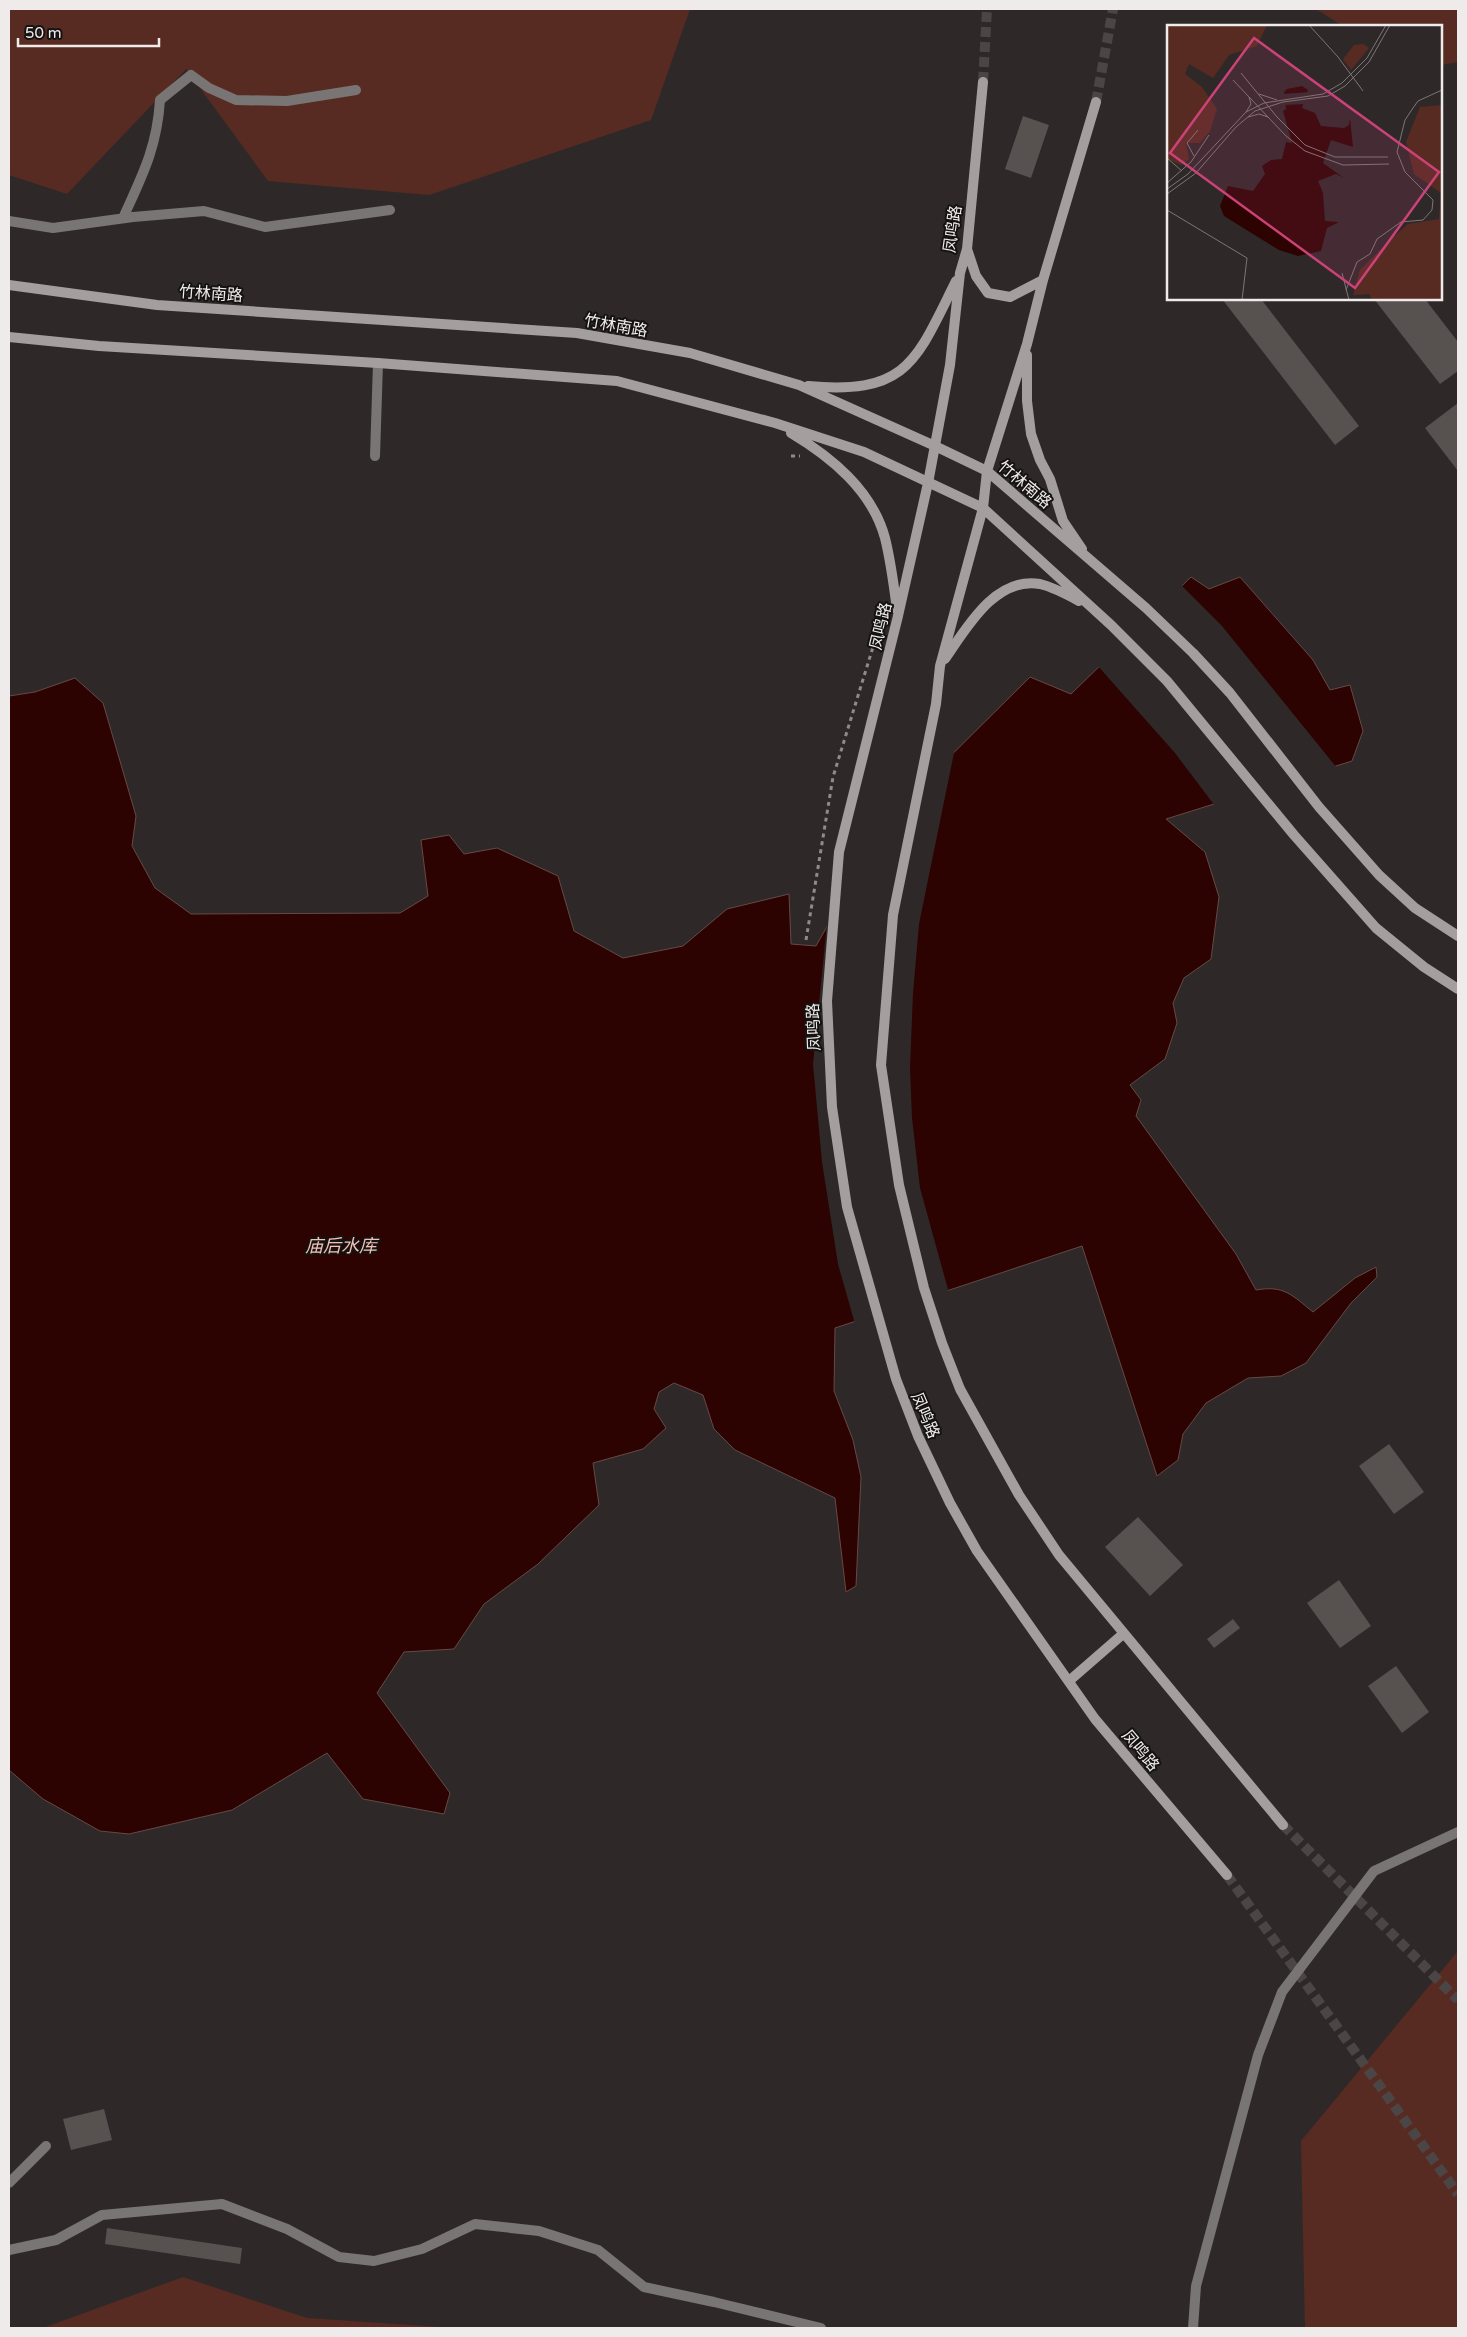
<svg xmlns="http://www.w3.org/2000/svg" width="1467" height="2337" font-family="'Varela Round','Noto Sans SC',sans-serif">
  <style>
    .green { fill: #572b22 }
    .water { fill: #2c0300; stroke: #664946 }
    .pier { fill: #2e2928 }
    .building { fill: #575150 }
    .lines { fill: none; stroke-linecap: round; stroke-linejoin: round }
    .secondary-tunnel { stroke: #4b4645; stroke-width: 10; stroke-dasharray: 10 5; stroke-linecap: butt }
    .path { stroke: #908b8a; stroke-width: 3; stroke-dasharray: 4 4; stroke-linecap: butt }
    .lane { stroke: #787574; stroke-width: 10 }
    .street { stroke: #787574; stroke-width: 10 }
    .secondary { stroke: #a49f9e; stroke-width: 10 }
    .labels { text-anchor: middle; stroke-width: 4; stroke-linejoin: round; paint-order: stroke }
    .street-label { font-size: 16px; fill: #efebea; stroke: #151312 }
    .water-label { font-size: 18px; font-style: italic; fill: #f4c1b6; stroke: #151312 }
    .inset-road { fill: none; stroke: #7b7776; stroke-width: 1 }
    .view { fill: #cb4278; fill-opacity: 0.15; stroke: #cb4278; stroke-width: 2.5 }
    .inset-edge { fill: none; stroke: #efebea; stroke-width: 2.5 }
  </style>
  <rect width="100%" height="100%" fill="#2e2928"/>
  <path class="green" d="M9 9H690L651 120 429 195 268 181 186 69 67 194 9 175Z
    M1316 9H1458V62L1441 65V26H1343Z
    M1458 1951V2328H1305L1301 2141Z
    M183 2277 307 2318 455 2328H43Z"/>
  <path class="water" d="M1191 577 1209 589 1240 577 1313 660 1330 690 1350 685 1363 731 1352 761 1166 819 1205 852 1219 897 1211 959 1184 978 1173 1003 1177 1023 1165 1059 1130 1085 1141 1100 1136 1116 1236 1254 1256 1290C1284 1285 1292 1295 1313 1312L1355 1278 1376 1267 1377 1277 1351 1303 1306 1363 1281 1376 1248 1378 1206 1403 1183 1434 1178 1460 1157 1476 1082 1246 835 1328 834 1391 853 1440 861 1477 856 1586 846 1592 835 1498 735 1450 714 1429 703 1395 674 1383 659 1392 654 1409 666 1428 643 1449 593 1463 599 1505 538 1564 484 1604 454 1649 404 1652 377 1693 450 1793 444 1814 363 1799 327 1753 232 1810 129 1834 100 1831 43 1799 9 1770V696L35 692 75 678 103 703 136 816 132 846 155 888 191 914 400 913 428 896 421 840 449 835 464 854 497 848 558 876 574 931 623 958 683 946 727 909 789 894 791 944 816 946 890 816 1030 677 1071 694Z"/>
  <path class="pier" d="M1180 584 1222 626 1337 768 1215 806 1175 753 1097 665Z
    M955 748 919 924 913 993 910 1068 912 1118 920 1188 949 1293 855 1324 838 1264 822 1162 813 1064 827 923 888 814Z"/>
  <path class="building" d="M1023 116 1049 125 1031 178 1005 169Z
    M1222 299H1261L1359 426 1335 445Z
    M1374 299H1425L1458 342V371L1440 384Z
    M1458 403V471L1425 428Z
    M1389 1444 1424 1492 1394 1514 1359 1466Z
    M1138 1517 1183 1565 1150 1596 1105 1547Z
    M1339 1580 1371 1626 1340 1648 1307 1603Z
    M1233 1619 1240 1628 1214 1648 1207 1639Z
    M1396 1666 1429 1712 1402 1733 1368 1686Z
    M104 2109 112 2140 71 2150 63 2119Z
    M107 2228 242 2248 240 2264 105 2244Z"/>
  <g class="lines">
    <path class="secondary-tunnel" d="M983 82 987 9
      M1096 102 1113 9
      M1283 1825 1458 2000
      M1227 1875 1458 2194"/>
    <path class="path" d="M791 456H800
      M806 940 833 777 877 634"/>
    <path class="lane" d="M9 2250 56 2240 102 2215 222 2204 287 2229 339 2257 374 2261 422 2249 475 2224 539 2231 598 2250 644 2287 714 2302 821 2328
      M1193 2328 1196 2286 1258 2055 1282 1992 1374 1871 1458 1832"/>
    <path class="street" d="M123 218C142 176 157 148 160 100L191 75 209 88 236 100 287 101 356 90
      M9 221 53 228 133 217 204 211 265 227 390 210
      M375 456 378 363
      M9 2183 46 2146"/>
    <path class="secondary" d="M983 82 967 249 960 273 950 365 928 483 898 616 839 852 827 1001 832 1107 847 1207 896 1379 918 1436 950 1503 977 1551 1095 1719 1227 1875
      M1096 102 1043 280 1027 344 987 471 983 508 940 666 936 704 893 915 881 1065 899 1185 924 1288 942 1343 960 1389 1019 1495 1059 1555 1283 1825
      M967 249 976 276 988 293 1010 297 1043 280
      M9 285 157 305 577 333 690 353 799 385 935 446 987 471 1146 608 1193 653 1230 693 1319 807 1379 875 1415 908 1458 936
      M9 337 99 346 378 363 617 381 775 423 864 452 983 508 1111 625 1167 681 1294 835 1376 928 1424 967 1458 989
      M1027 355V401L1031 434 1040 460 1050 479 1063 521 1082 549
      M808 386C908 395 916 361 956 281
      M791 433C831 457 872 490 885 538 891 562 894 586 897 610
      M945 659C966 629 995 576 1040 584 1053 587 1066 594 1079 601
      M1069 1681 1123 1634"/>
  </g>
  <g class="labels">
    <g class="street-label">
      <text transform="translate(952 229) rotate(-82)" y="6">凤鸣路</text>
      <text transform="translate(211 293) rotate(4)" y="6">竹林南路</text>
      <text transform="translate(616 325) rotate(10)" y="6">竹林南路</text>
      <text transform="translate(1025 484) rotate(40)" y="6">竹林南路</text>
      <text transform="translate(880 626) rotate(-77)" y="6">凤鸣路</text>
      <text transform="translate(813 1027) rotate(-92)" y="6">凤鸣路</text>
      <text transform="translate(926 1415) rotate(67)" y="6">凤鸣路</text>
      <text transform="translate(1141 1750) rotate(50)" y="6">凤鸣路</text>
    </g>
    <g class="water-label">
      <text x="341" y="1252">庙后水库</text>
    </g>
  </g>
  <g transform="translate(1167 25)">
    <rect width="275" height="275" fill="#2e2928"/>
    <path d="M0 0H100L90 21 62 30 46 53 22 39 18 49 35 62 50 84 43 106 33 118H19L22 134 14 140 0 134ZM196 19 202 23 184 45 176 34 187 20ZM275 80V275H205L202 269 186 270 193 245 222 216 241 199 272 194 274 168 247 149 239 117 253 82Z" fill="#572b22"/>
    <path d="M135 61 141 65 135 83 148 88 154 101 177 103 182 100 183 93 186 122 164 115 156 138 177 153 169 149 151 156 156 168 158 196 172 197 160 203 154 226 131 231 112 225 57 191 53 181 61 161 86 166 98 149 95 141 104 135 115 134 119 117 125 118 116 86 119 84 117 67 120 64Z" fill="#2c0300"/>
    <path d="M143 67 139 79 117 80 116 69Z" fill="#2e2928"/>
    <path class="inset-road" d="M142 0 171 32 196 66M74 48 110 92 138 120 168 132H221M66 55 119 111 138 126 176 140 222 139M92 69 110 75M79 87 84 79 82 72M81 92 92 89 101 92M27 131 20 118 31 105M0 133 15 146M0 158 24 137 42 110M0 164 21 149 79 87 97 78 156 69 175 58 200 33 219 0M0 169 29 148 69 102 88 86 116 77 161 71 178 61 202 37 223 0M0 185 80 233 75 275M175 248 182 275M179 265 190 237 203 229 210 214 234 197 256 195 265 185 266 175 238 147 230 127 238 95 246 83 251 76 275 65"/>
    <path class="view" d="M87 13 272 147 188 263 3 128Z"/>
    <rect width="275" height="275" class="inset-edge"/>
  </g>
  <rect width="1467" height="2337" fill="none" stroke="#efebea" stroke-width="20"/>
  <path d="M18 38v8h141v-8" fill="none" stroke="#efebea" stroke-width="2.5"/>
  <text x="25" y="38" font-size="15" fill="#efebea" stroke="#151312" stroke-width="4" paint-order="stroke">50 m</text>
</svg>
